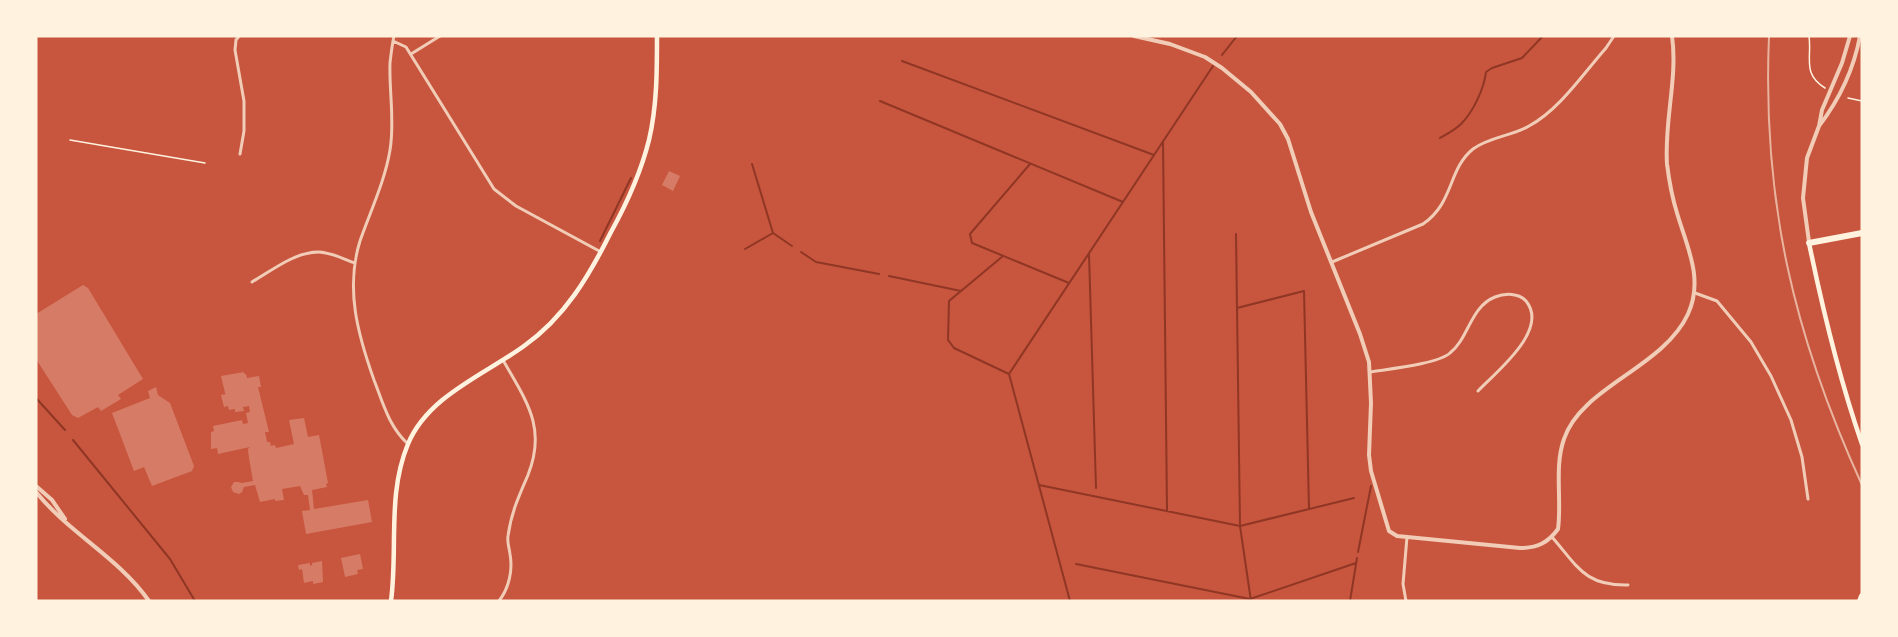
<svg xmlns="http://www.w3.org/2000/svg" width="1898" height="637" font-family="'Titillium Web',sans-serif">
  <style>
    .lines { fill: none; stroke-linecap: round; stroke-linejoin: round }
    .stream { stroke: #8f3625; stroke-width: 2 }
    .building { fill: #d67c66 }
    .path { stroke: #fff3e0; stroke-width: 1.5 }
    .minor { stroke: #f1ccb7; stroke-width: 3 }
    .tertiary { stroke: #f1ccb7; stroke-width: 4 }
    .secondary { stroke: #fff3e0; stroke-width: 4.5 }
    .motorway { stroke: #fff3e0; stroke-width: 6 }
    .rail { stroke: #e9b49f; stroke-width: 2 }
  </style>
  <rect width="100%" height="100%" fill="#c8553d"/>
  <g class="lines">
    <path class="stream" d="M1222 55 1237 36
      M902 61 1154 155
      M880 101 1123 202
      M1440 138C1447 134 1455 130 1461 124 1473 112 1484 89 1486 72L1492 68 1522 58 1543 36
      M1163 141 1167 511
      M752 164 773 233
      M1030 164 970 234 972 243 1069 283
      M1236 234 1240 526 1251 601
      M600 241 631 178
      M745 249 773 233 792 246
      M801 252 816 262 879 274
      M1089 254 1096 488
      M1003 256 949 301 948 340 954 348 1009 374
      M889 276 961 291
      M1237 308 1304 291 1309 509
      M36 398 65 430
      M73 440 170 559 195 601
      M1039 485 1240 526 1354 498
      M1358 552 1371 486
      M1076 564 1250 599 1356 563
      M1070 601 1009 374 1213 66
      M1350 601 1357 558"/>
  </g>
  <path class="building" d="M669 171 680 176 673 191 662 185Z
    M83 285 88 288 143 379 118 395 121 399 101 411 98 407 78 418 72 415 36 359V314Z
    M244 372V374H246L247 378 259 376 261 387H258L269 432H265L267 442H270L271 446 275 445 276 448 294 444 289 420 304 418 308 437 319 435 328 483 326 484 327 487 312 490 314 509 368 500 372 522 306 534 302 511 310 510 308 495H304L300 486 282 489 284 500 275 501V499L260 502 255 485 244 487 242 492 239 494 233 492 231 487 234 482H238L242 483 253 481 249 458 248 449 250 447 218 454 217 448 211 449V432L214 431 213 426 242 420 243 424 248 423 246 413 250 412 249 406 243 407 244 411 235 412V409L229 410 228 406 224 407 221 395 226 394 225 393 221 376Z
    M156 387 158 395 170 403 194 466 192 471 152 486 144 467 134 471 112 413 150 398 148 391Z
    M360 554 363 569 357 570 358 574 345 577 341 558Z
    M322 561 323 582 313 584V581L304 583 302 569 299 570 298 565 310 563V566L312 565V563Z"/>
  <g class="lines">
    <path class="path" d="M1809 36C1812 58 1802 74 1825 88
      M1848 98 1862 101
      M70 140 205 163"/>
    <path class="minor" d="M239 36 236 40 235 50 244 101V131L240 154
      M394 36C392 45 391 54 390 63 389 92 395 121 390 150 385 181 370 212 360 241 345 289 358 335 374 380 383 403 389 427 408 444
      M393 41 406 47 494 189 516 206 601 252
      M411 54 440 36
      M1332 262 1423 224C1454 203 1448 169 1473 149 1489 137 1512 136 1529 126 1559 110 1583 74 1606 48L1614 36
      M252 282C271 271 295 252 318 252 331 252 343 259 355 263
      M1695 293 1717 301 1751 342 1771 376 1791 420 1802 457 1808 499
      M1370 372C1388 369 1438 364 1450 353 1469 338 1470 307 1495 297 1505 293 1519 293 1526 301 1550 330 1495 373 1478 391
      M1552 537C1578 567 1585 586 1628 585
      M499 601C509 588 513 570 510 554 509 547 507 542 508 536 511 513 519 496 528 475 547 427 526 401 503 360
      M1406 601 1403 584 1407 537"/>
    <path class="tertiary" d="M1134 36 1170 44 1205 57 1222 68 1251 92 1280 124 1288 139 1311 212 1360 334 1369 362 1371 403 1369 455 1371 471 1389 531 1397 536 1520 548C1537 548 1548 543 1558 529 1562 500 1554 467 1564 439 1581 387 1663 368 1688 314 1704 279 1687 247 1677 213 1672 197 1669 180 1667 164 1664 121 1678 78 1672 36
      M1819 126C1839 100 1854 68 1860 36
      M1809 242 1803 198 1807 158 1819 126 1822 110 1842 63 1850 36
      M36 486 52 500 65 519
      M36 492C70 534 118 557 149 601"/>
    <path class="secondary" d="M1809 243C1823 311 1839 378 1862 444
      M391 601C398 549 387 494 408 444 428 396 484 375 524 346 565 317 589 276 611 232 627 203 641 172 649 140 657 106 657 71 657 36"/>
    <path class="motorway" d="M1809 243 1862 233
      M1860 601 1862 596"/>
    <path class="rail" d="M1769 36C1762 201 1794 336 1862 485"/>
  </g>
  <rect width="1898" height="637" fill="none" stroke="#fff3e0" stroke-width="75"/>
</svg>
